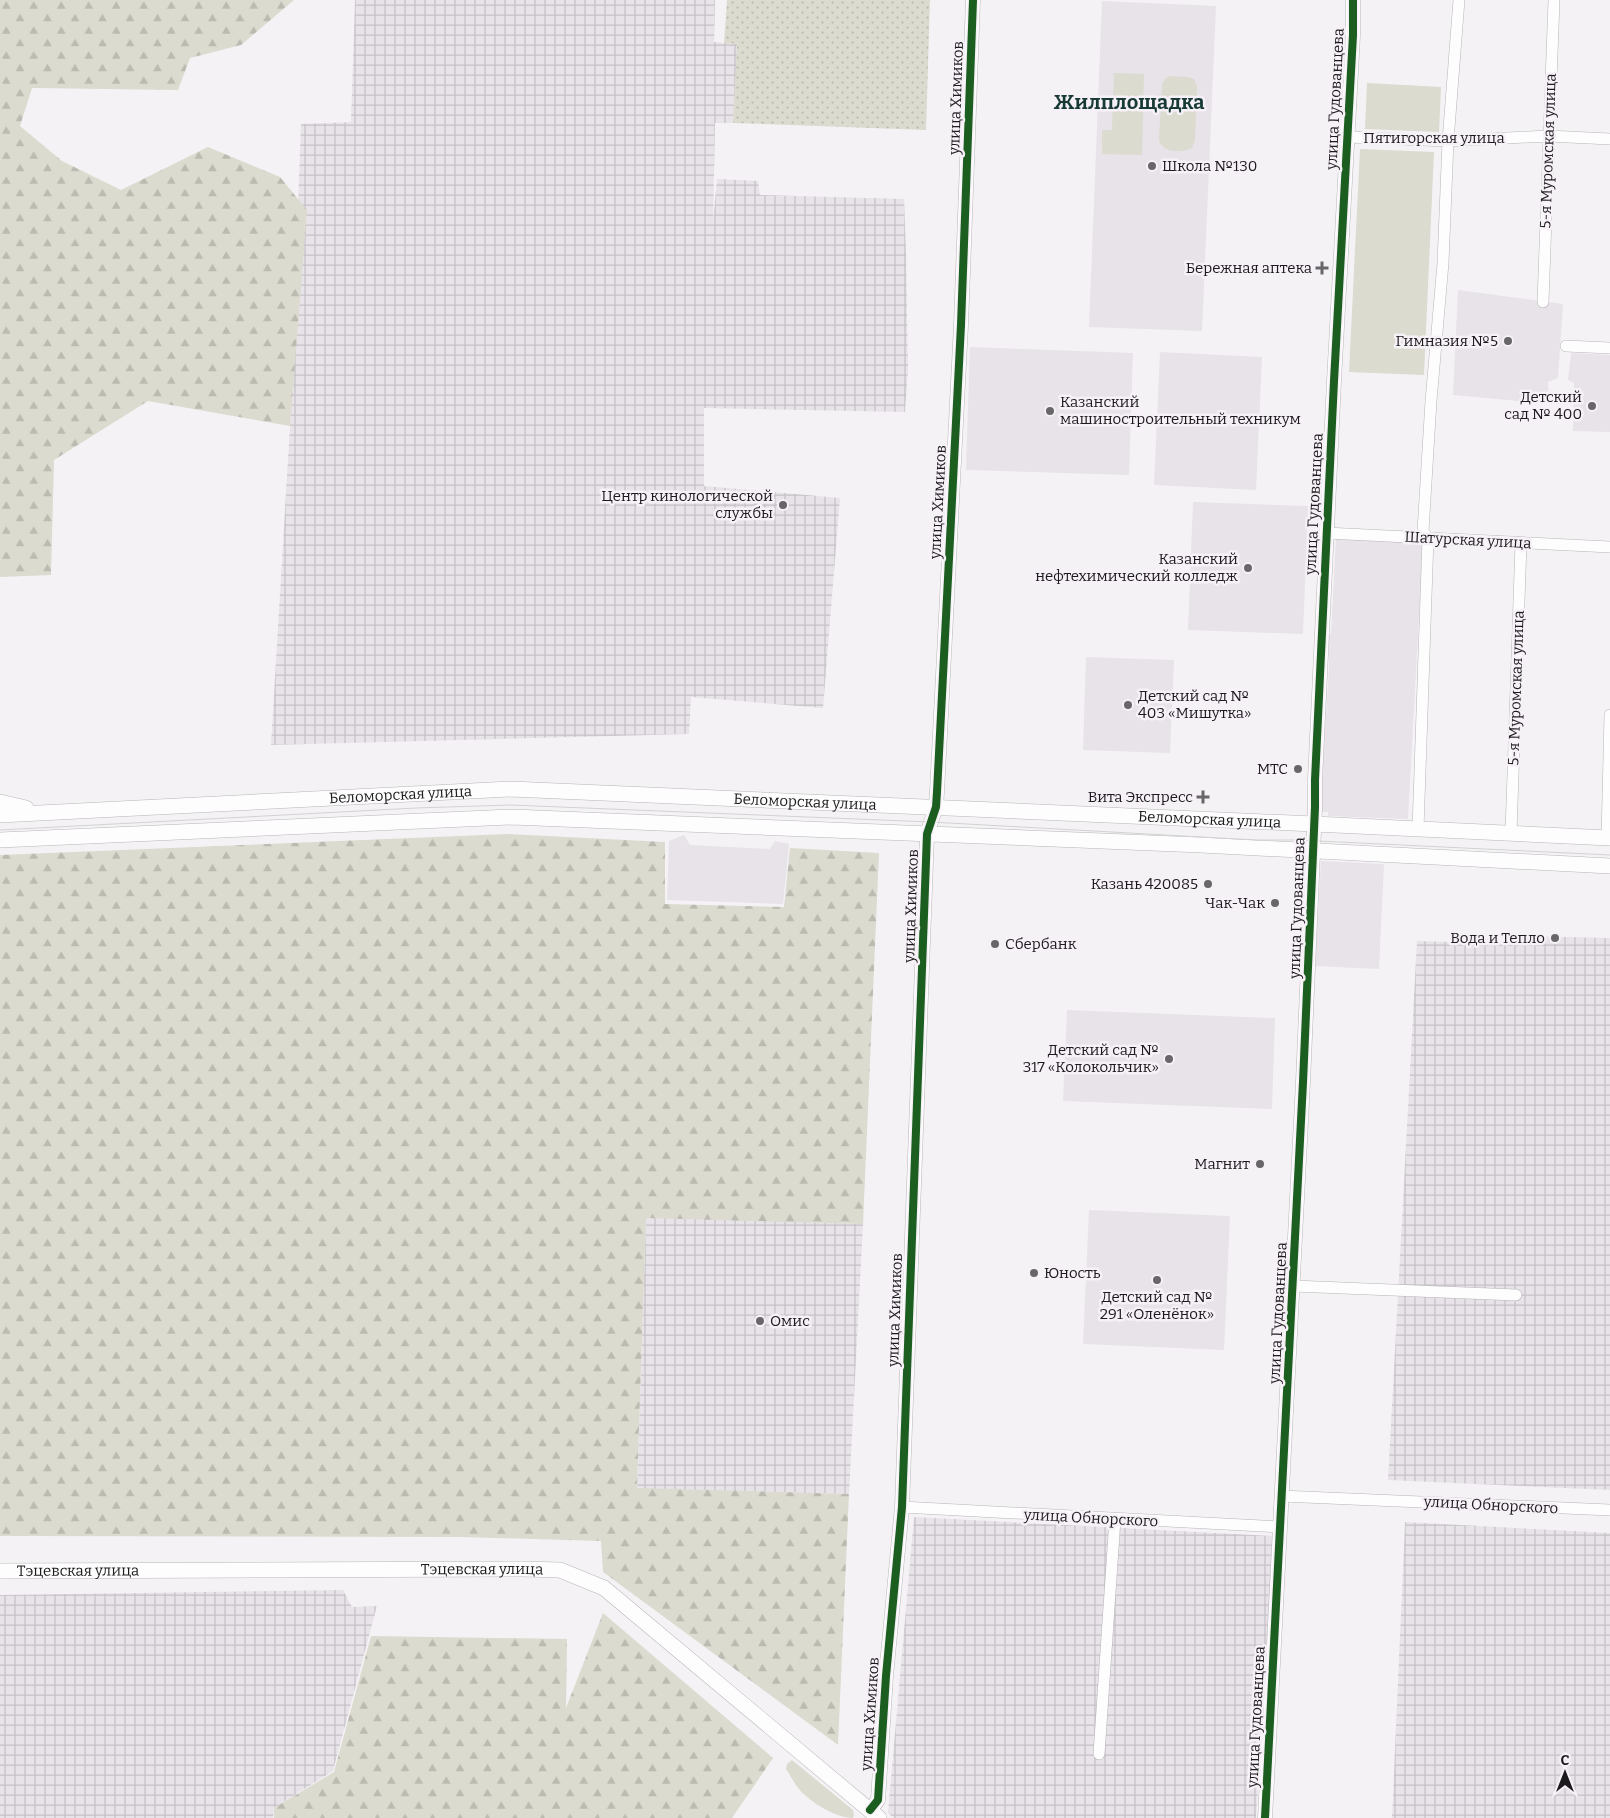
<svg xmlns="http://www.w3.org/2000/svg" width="1610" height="1818" font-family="Bitter,serif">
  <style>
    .built { fill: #e8e2e9 }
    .industrial { fill: url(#industrial-grid) }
    .grass { fill: #dbdbcf }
    .forest { fill: url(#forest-firs) }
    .park { fill: url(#park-dots) }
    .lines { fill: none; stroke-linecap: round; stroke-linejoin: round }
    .minor-casing { stroke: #b7b5b8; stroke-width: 12 }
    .tertiary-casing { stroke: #b7b5b8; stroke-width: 15 }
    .secondary-casing { stroke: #b7b5b8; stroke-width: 16 }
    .minor { stroke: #fefdfe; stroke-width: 11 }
    .tertiary { stroke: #fefdfe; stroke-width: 14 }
    .secondary { stroke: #fefdfe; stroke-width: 15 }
    .tram { stroke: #d2d2d2; stroke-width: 1 }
    .cycleway-casing { stroke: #f6f1f7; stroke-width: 11 }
    .cycleway { stroke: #1b5e20; stroke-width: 8 }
    .poi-dot { fill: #686668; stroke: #f6f1f7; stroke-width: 2 }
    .labels { text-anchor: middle; stroke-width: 5; stroke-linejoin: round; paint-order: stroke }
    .street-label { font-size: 15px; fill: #1c1a1c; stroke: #f6f1f7 }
    .poi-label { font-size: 15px; fill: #1c1a1c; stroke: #f6f1f7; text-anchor: end }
    .district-label { font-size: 20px; font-weight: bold; fill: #183a37; stroke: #f6f1f7 }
  </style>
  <defs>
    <pattern id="industrial-grid" width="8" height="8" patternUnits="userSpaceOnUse" patternTransform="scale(1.25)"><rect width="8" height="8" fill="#e8e2e9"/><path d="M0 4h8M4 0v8" fill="none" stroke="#c6c1c7"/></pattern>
    <pattern id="forest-firs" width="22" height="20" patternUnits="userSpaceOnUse" patternTransform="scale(1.25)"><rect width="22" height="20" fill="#dbdbcf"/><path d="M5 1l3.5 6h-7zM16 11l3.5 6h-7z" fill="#bbbbb1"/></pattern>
    <pattern id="park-dots" width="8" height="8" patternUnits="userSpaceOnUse" patternTransform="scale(1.25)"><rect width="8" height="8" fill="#dbdbcf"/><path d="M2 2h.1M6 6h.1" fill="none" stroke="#bbbbb1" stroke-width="1.8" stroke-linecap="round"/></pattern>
  </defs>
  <rect width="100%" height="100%" fill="#f5f2f6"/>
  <path class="built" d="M1102 1 1216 6 1202 331 1089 327Z
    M1458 290 1563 304 1558 378 1548 382 1549 404 1453 395Z
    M970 347 1133 353 1129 475 966 470Z
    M1160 352 1262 357 1256 490 1154 485Z
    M1571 353 1610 355V432L1573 431 1574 383 1568 380Z
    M1193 502 1308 506 1303 634 1188 630Z
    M1336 538 1423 543 1408 819 1328 816V812H1320L1329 667V635L1331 634Z
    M1086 657 1174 660 1170 753 1083 750Z
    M684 835 690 845 770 849 775 841 789 844 783 904 667 900 669 841Z
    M1321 861 1384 864 1379 969 1315 966Z
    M1067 1010 1275 1018 1272 1109 1063 1101Z
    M1089 1210 1230 1216 1224 1350 1083 1344Z"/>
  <path class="industrial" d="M355 0H715L714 42 738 44 733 123H715L713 223 717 179 758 181 760 195 904 199 906 253 908 370 905 412 704 408V486L840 498 823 708 691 697 689 734 271 745 290 426 301 124 351 122Z
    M1523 936 1610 938V1490L1388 1480 1417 941 1518 944Z
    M646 1217 863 1224 849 1494 637 1489Z
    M914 1517 1274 1536 1256 1818H894L888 1813Z
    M1405 1522 1610 1533V1818H1392Z
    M343 1590 352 1607 377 1606 333 1771 274 1808 273 1818H0V1595Z"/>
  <path class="grass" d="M1114 73 1144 74 1142 155 1102 154V130H1112Z
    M1170 76 1188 77 1194 79 1197 86 1195 140 1192 148C1182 153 1162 153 1159 140L1162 84 1165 79Z
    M1367 83 1441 87 1439 132 1365 129Z
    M1360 149 1434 152 1424 375 1349 372Z
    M792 1760 853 1810 854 1815 853 1818C836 1818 810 1802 799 1789 794 1783 790 1775 786 1769L787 1764Z"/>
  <path class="forest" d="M0 0H294L241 45 190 58 178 90 32 88 20 126 62 161 121 190 208 147 280 177 307 210 290 426 148 401 54 460 51 575 0 577Z
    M507 834 665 842V904L784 907 790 848 879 853 863 1224 646 1218 637 1488 849 1494 838 1745 603 1572 601 1541 462 1537 0 1536V855Z
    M603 1613 773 1758 732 1818H274V1808L334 1772 371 1636 567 1639 566 1708Z"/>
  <path class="park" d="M727 0H930L926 130 733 123 737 44 724 43Z"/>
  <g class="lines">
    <defs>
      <path id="minor" d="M1348 137 1448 141 1548 136 1610 139
        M1543 302 1554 0
        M1566 346 1610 348
        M1326 533 1610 547
        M1418 829 1428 538 1423 531 1431 401 1443 263 1448 141 1459 0
        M1511 833 1521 543
        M1607 838 1610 715
        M1293 1286 1516 1295
        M1281 1496 1610 1510
        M902 1507 1280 1527
        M1099 1754 1115 1519"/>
      <path id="tertiary" d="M870 1810 878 1800 886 1676 902 1507 927 834 936 807 937 792 961 325 973 0
        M1265 1818 1303 1082 1315 807V780L1334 381 1353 35V0"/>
      <g id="secondary">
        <path d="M0 802 26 808"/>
        <path id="s1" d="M0 815 511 789 1314 824 1610 838"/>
        <path d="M0 840 512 817 1201 845 1610 866"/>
        <path id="s2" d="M0 1571 523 1569 560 1570 604 1588 879 1818"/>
      </g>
    </defs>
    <use href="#minor" class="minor-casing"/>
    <use href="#tertiary" class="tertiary-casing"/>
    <use href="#secondary" class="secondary-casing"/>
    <use href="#minor" class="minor"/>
    <use href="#tertiary" class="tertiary"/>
    <use href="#secondary" class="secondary"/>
    <path class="tram" d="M0 830 416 808 511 805 931 822 1256 840H1297L1610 855"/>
    <defs>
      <path id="cycleway" d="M870 1810 878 1800 886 1676 902 1507 927 834 936 807 937 792 961 325 973 0
        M1265 1818 1303 1082 1315 807V780L1334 381 1353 35V0"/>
    </defs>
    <use href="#cycleway" class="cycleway-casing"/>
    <use href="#cycleway" class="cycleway"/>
  </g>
  <g class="poi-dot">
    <circle cx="1152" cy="166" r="5"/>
    <path d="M1319.5 260.5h5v5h5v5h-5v5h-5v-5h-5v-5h5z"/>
    <circle cx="1508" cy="341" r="5"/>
    <circle cx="1592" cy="406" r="5"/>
    <circle cx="1050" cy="411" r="5"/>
    <circle cx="783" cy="505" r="5"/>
    <circle cx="1248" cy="568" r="5"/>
    <circle cx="1128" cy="705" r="5"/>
    <circle cx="1298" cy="769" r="5"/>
    <path d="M1200.5 789.5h5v5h5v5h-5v5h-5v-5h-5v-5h5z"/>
    <circle cx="1208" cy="884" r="5"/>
    <circle cx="1275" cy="903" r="5"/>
    <circle cx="1555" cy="938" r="5"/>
    <circle cx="995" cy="944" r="5"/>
    <circle cx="1169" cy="1059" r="5"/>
    <circle cx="1260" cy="1164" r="5"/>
    <circle cx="1034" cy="1273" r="5"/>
    <circle cx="1157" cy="1280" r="5"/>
    <circle cx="760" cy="1321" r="5"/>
  </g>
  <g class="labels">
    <g class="street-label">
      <text transform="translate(956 98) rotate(-88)" y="5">улица Химиков</text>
      <text transform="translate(1335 99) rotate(-87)" y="5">улица Гудованцева</text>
      <text x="1434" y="143">Пятигорская улица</text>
      <text transform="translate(1548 151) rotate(-88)" y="5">5-я Муромская улица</text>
      <text transform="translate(938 502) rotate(-87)" y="5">улица Химиков</text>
      <text transform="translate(1314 504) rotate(-87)" y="5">улица Гудованцева</text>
      <text transform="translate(1468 540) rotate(3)" y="5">Шатурская улица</text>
      <text transform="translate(1516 688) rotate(-88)" y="5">5-я Муромская улица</text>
      <text dy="5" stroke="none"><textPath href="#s1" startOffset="401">Беломорская улица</textPath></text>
      <text dy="5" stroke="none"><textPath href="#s1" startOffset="806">Беломорская улица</textPath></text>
      <text dy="5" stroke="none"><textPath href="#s1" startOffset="1211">Беломорская улица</textPath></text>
      <text transform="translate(911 906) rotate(-88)" y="5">улица Химиков</text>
      <text transform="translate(1297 908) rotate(-88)" y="5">улица Гудованцева</text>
      <text transform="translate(895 1310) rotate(-88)" y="5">улица Химиков</text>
      <text transform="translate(1278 1313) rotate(-87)" y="5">улица Гудованцева</text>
      <text transform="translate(1491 1505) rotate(3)" y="5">улица Обнорского</text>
      <text transform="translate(1091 1518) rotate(3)" y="5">улица Обнорского</text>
      <text dy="5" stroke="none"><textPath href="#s2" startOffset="482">Тэцевская улица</textPath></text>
      <text dy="5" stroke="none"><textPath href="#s2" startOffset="78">Тэцевская улица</textPath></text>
      <text transform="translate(870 1714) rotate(-86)" y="5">улица Химиков</text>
      <text transform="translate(1256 1717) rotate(-87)" y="5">улица Гудованцева</text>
    </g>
    <g class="poi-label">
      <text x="1162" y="171" text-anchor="start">Школа №130</text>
      <text x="1312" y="273">Бережная аптека</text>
      <text x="1498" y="346">Гимназия №5</text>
      <text x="1582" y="402">Детский<tspan x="1582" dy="17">сад № 400</tspan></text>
      <text x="1060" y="407" text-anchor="start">Казанский<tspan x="1060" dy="17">машиностроительный техникум</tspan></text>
      <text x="773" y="501">Центр кинологической<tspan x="773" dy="17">службы</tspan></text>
      <text x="1238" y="564">Казанский<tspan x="1238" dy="17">нефтехимический колледж</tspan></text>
      <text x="1138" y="701" text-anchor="start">Детский сад №<tspan x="1138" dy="17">403 «Мишутка»</tspan></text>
      <text x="1288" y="774">МТС</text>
      <text x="1193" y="802">Вита Экспресс</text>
      <text x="1198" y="889">Казань 420085</text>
      <text x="1265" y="908">Чак-Чак</text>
      <text x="1545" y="943">Вода и Тепло</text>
      <text x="1005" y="949" text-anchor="start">Сбербанк</text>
      <text x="1159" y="1055">Детский сад №<tspan x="1159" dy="17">317 «Колокольчик»</tspan></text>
      <text x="1250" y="1169">Магнит</text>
      <text x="1044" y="1278" text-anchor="start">Юность</text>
      <text x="1157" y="1302" text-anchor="middle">Детский сад №<tspan x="1157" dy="17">291 «Оленёнок»</tspan></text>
      <text x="770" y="1326" text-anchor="start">Омис</text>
    </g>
    <g class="district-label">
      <text x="1129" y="109">Жилплощадка</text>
    </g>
  </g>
  <g transform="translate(1565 1773)" stroke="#f6f1f7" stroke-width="4" paint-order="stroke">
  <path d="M0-4L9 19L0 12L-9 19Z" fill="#1c1a1c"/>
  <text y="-8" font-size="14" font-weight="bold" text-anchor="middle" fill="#1c1a1c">С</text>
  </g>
</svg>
